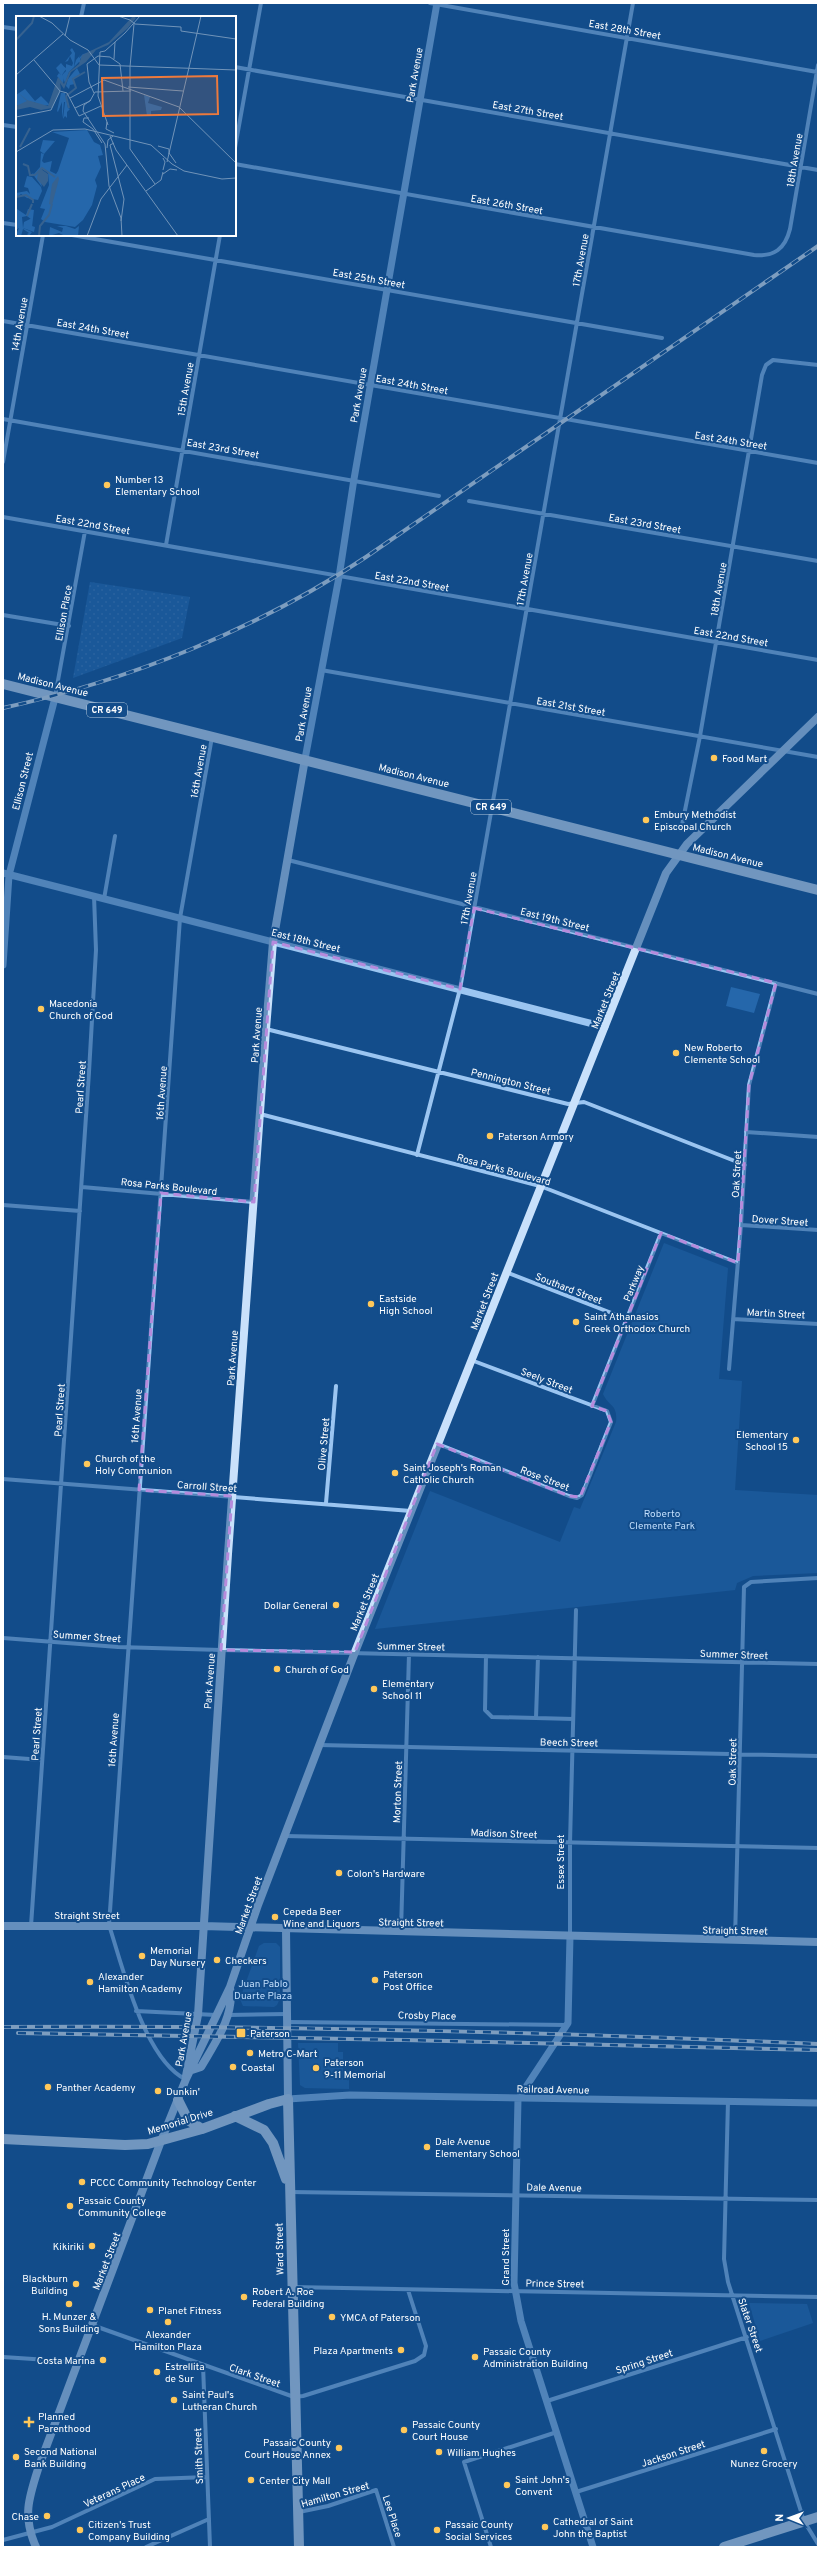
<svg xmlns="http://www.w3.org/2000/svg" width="821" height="2550" font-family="Overpass,sans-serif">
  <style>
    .grass { fill: url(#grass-dots) }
    .park { fill: #2567ab }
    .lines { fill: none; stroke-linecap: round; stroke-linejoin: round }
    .minor { stroke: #9bc5f1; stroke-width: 4 }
    .tertiary { stroke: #9bc5f1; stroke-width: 7 }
    .secondary { stroke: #c9e1fb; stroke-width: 8 }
    .primary { stroke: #e4f0ff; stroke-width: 10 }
    .rail-casing { stroke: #fff; stroke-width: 4 }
    .rail { stroke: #134d8b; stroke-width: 2.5; stroke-dasharray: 8; stroke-linecap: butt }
    .marked { fill: none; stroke: #b68bdc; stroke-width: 3; stroke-dasharray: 8 5; stroke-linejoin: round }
    .poi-dot { fill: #ffc85a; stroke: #134d8b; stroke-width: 1.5 }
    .labels { text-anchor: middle; stroke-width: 4; stroke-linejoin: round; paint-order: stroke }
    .shield { fill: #134d8b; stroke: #b8cadc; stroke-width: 1 }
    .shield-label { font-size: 9px; font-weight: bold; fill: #fff }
    .street-label { font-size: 10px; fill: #fff; stroke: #134d8b }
    .poi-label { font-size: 10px; fill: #fff; stroke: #134d8b; text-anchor: start }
    .park-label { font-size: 10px; fill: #c1defc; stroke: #134d8b }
    .inset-river { fill: none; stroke: #366290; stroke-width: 2 }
    .inset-road { fill: none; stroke: #7194b9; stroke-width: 1 }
    .view { fill: #ed7a3d; fill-opacity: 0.15; stroke: #ed7a3d; stroke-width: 2 }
    .inset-edge { fill: none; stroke: #fff; stroke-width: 2 }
  </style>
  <defs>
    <pattern id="grass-dots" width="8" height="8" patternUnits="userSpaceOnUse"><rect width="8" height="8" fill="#2567ab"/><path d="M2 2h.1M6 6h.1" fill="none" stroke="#467eb8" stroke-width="1.8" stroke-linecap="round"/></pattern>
  </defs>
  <rect width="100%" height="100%" fill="#134d8b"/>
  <path class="grass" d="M90 582 190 597 182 638 73 678Z"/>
  <path class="park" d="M731 987 760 994 754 1013 726 1006Z
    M664 1243 728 1268 719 1379 742 1381 735 1490 818 1495V1573L753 1576 737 1583 735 1590 375 1629 430 1491 560 1542 574 1507 580 1509 616 1422C618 1404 609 1407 603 1394Z
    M264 1943H276L280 1947V1998L277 2005 274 2007 243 2006 240 1999 259 1946Z
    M298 2043H338V2052H343V2080H349V2089L305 2088 300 2085Z
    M749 2303 807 2304 813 2323 760 2341Z"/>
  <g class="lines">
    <path class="minor" d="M430 3 817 72
      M81 17 84 3
      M3 27 17 29
      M235 67 818 170
      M3 125 17 127
      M235 148 261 3
      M235 164 754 255C774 257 785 249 790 229L818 65
      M3 223 17 225
      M72 235 662 338
      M3 321 818 463
      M3 419 439 496
      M3 462 43 235
      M469 501 818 561
      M3 517 818 660
      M166 545 220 235
      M3 615 69 626
      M321 670 818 757
      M55 697 85 531
      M681 830 700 736 762 375 766 365 773 360 818 365
      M288 860 818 994
      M104 899 115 836
      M266 1029 568 1104 584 1102 745 1165
      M260 1114 540 1186 738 1263
      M746 1132 818 1137
      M417 1155 460 989 633 3
      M82 1187 253 1202
      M3 1205 80 1211
      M741 1225 818 1230
      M506 1272 627 1319
      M733 1319 818 1324
      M729 1369 741 1225 749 1085 776 983
      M592 1406 661 1233
      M438 1444 569 1496 577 1498 582 1495 611 1422 607 1411 471 1360
      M3 1479 411 1511
      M326 1503 336 1386
      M3 1638 118 1647 221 1650 818 1664
      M486 1656 485 1710 492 1717 536 1718 538 1657
      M536 1718 573 1719
      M319 1745 818 1756
      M3 1757 42 1760
      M285 1836 818 1848
      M31 1926 89 1072 96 950 94 896
      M401 1931 409 1654
      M570 1936V1843L576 1610
      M735 1940 744 1587 751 1582 818 1578
      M136 2011 216 2015
      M228 2015 287 2014
      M287 2022 567 2025
      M185 2079C144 2058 123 1968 109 1925L180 918 212 737
      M728 2101 724 2259 728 2282 804 2521 818 2544
      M290 2192 818 2200
      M292 2287 818 2297
      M92 2325 294 2397 303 2396 415 2361 424 2355 426 2346 408 2290
      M3 2357 78 2362
      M203 2365 210 2547
      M547 2401 747 2337
      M576 2492 776 2429
      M299 2512 328 2506 376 2490 394 2547
      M3 2540 52 2527 155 2479 207 2477
      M146 2547 209 2519
      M491 2547 464 2462 557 2432"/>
    <path class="tertiary" d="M305 759 339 577 354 479 437 3
      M3 873 605 1027
      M3 965 9 875 55 698
      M570 1936 568 2023 518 2099 514 2283 521 2321 593 2547
      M288 2099 350 2095 818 2103"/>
    <path class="secondary" d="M3 1926H203L818 1942
      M286 1929 288 2099
      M192 2070 201 2067C215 2043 235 2015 230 1988
      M186 2076 198 2015 228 1554 266 1029 273 942 305 759
      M36 2547C22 2516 29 2497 39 2466L161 2141 186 2079 230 1987 258 1905 355 1652 666 873 687 844 818 717"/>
    <path class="primary" d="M3 684 818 890
      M178 2100 188 2120 202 2129
      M235 2116 264 2130 273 2143 286 2179
      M3 2139 125 2145 148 2144 202 2129 269 2104 288 2099 299 2547
      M724 2547 818 2517"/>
    <defs>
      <path id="rail" d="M3 708C130 680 258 629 366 557L818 246
        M3 2027C275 2025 546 2032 818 2044
        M18 2033 404 2040 818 2050"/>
    </defs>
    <use href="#rail" class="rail-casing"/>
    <use href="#rail" class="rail"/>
  </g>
  <path d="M0 0H821V2550H0ZM474 908 776 983 749 1085 738 1263 661 1233 592 1406 607 1411 611 1422 580 1497 569 1496 437 1444 355 1652 221 1650 232 1496 139 1490 161 1193 254 1202 273 942 460 989Z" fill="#134d8b" fill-opacity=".55" fill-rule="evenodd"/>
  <path class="marked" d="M474 908 776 983 749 1085 738 1263 661 1233 592 1406 607 1411 611 1422 580 1497 569 1496 437 1444 355 1652 221 1650 232 1496 139 1490 161 1193 254 1202 273 942 460 989Z"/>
  <g class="poi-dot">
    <circle cx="107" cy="485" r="4"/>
    <circle cx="714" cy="758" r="4"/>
    <circle cx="646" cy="820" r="4"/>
    <circle cx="41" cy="1009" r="4"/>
    <circle cx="676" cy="1053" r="4"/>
    <circle cx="490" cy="1136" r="4"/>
    <circle cx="371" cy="1304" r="4"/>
    <circle cx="576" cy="1322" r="4"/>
    <circle cx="796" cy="1440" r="4"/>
    <circle cx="87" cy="1464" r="4"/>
    <circle cx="395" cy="1473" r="4"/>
    <circle cx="336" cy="1605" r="4"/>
    <circle cx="277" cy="1669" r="4"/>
    <circle cx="374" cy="1689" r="4"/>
    <circle cx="339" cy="1873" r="4"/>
    <circle cx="275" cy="1917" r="4"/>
    <circle cx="142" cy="1956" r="4"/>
    <circle cx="217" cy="1960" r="4"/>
    <circle cx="375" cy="1980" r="4"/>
    <circle cx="90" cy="1982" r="4"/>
    <rect x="236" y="2028" width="10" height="10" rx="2"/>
    <circle cx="250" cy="2053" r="4"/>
    <circle cx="233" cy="2067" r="4"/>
    <circle cx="316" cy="2068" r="4"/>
    <circle cx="48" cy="2087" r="4"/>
    <circle cx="158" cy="2091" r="4"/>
    <circle cx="427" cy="2147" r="4"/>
    <circle cx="82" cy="2182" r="4"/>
    <circle cx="70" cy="2206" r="4"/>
    <circle cx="92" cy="2246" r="4"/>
    <circle cx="76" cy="2284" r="4"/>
    <circle cx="244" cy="2297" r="4"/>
    <circle cx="69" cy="2304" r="4"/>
    <circle cx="150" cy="2310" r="4"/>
    <circle cx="332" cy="2317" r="4"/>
    <circle cx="168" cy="2322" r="4"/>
    <circle cx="401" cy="2350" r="4"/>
    <circle cx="475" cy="2357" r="4"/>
    <circle cx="103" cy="2360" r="4"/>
    <circle cx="157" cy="2372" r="4"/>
    <circle cx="174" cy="2400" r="4"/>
    <path d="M27 2416h4v4h4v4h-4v4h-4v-4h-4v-4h4z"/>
    <circle cx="404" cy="2430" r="4"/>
    <circle cx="339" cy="2448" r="4"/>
    <circle cx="764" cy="2451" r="4"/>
    <circle cx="439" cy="2452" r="4"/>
    <circle cx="16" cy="2457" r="4"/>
    <circle cx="251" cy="2480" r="4"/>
    <circle cx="507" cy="2485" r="4"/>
    <circle cx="47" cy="2516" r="4"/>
    <circle cx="545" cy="2527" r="4"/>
    <circle cx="80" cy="2530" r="4"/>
    <circle cx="437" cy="2530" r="4"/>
  </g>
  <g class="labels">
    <g class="shield">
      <rect x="87" y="703" width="40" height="14" rx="3"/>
      <rect x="471" y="800" width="40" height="14" rx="3"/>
    </g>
    <g class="shield-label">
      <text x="107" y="713">CR 649</text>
      <text x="491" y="810">CR 649</text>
    </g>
    <g class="street-label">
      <text transform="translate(625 29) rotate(10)" y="4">East 28th Street</text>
      <text transform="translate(414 75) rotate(-80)" y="4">Park Avenue</text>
      <text transform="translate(528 110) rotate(10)" y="4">East 27th Street</text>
      <text transform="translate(794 160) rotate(-80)" y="4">18th Avenue</text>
      <text transform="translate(507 204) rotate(10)" y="4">East 26th Street</text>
      <text transform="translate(580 260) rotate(-80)" y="4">17th Avenue</text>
      <text transform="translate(369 278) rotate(10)" y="4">East 25th Street</text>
      <text transform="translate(19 324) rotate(-80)" y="4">14th Avenue</text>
      <text transform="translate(93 328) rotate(10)" y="4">East 24th Street</text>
      <text transform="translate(412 384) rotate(10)" y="4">East 24th Street</text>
      <text transform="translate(185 389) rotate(-80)" y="4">15th Avenue</text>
      <text transform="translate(358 395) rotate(-80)" y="4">Park Avenue</text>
      <text transform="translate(731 440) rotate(9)" y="4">East 24th Street</text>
      <text transform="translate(223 448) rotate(10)" y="4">East 23rd Street</text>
      <text transform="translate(645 523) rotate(10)" y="4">East 23rd Street</text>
      <text transform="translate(93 524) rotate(10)" y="4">East 22nd Street</text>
      <text transform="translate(524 579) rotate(-80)" y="4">17th Avenue</text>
      <text transform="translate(412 581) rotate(10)" y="4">East 22nd Street</text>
      <text transform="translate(718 589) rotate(-80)" y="4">18th Avenue</text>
      <text transform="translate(63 613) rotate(-80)" y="4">Ellison Place</text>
      <text transform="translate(731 636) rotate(10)" y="4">East 22nd Street</text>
      <text transform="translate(53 684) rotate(14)" y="4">Madison Avenue</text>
      <text transform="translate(571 706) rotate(10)" y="4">East 21st Street</text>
      <text transform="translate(303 714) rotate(-80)" y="4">Park Avenue</text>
      <text transform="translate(198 771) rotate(-80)" y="4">16th Avenue</text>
      <text transform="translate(414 775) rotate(14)" y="4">Madison Avenue</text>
      <text transform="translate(22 781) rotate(-76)" y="4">Ellison Street</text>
      <text transform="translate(728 855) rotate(14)" y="4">Madison Avenue</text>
      <text transform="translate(468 898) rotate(-80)" y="4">17th Avenue</text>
      <text transform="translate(555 919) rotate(14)" y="4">East 19th Street</text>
      <text transform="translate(306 940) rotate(14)" y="4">East 18th Street</text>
      <text transform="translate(605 1000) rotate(-68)" y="4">Market Street</text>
      <text transform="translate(256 1035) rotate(-86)" y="4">Park Avenue</text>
      <text transform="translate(511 1081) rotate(14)" y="4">Pennington Street</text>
      <text transform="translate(80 1087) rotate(-86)" y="4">Pearl Street</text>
      <text transform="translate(161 1093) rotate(-86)" y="4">16th Avenue</text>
      <text transform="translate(504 1169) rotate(15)" y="4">Rosa Parks Boulevard</text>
      <text transform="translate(736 1174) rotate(-87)" y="4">Oak Street</text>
      <text transform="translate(169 1186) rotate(6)" y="4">Rosa Parks Boulevard</text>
      <text transform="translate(780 1220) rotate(4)" y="4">Dover Street</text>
      <text transform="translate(633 1283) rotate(-68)" y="4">Parkway</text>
      <text transform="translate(569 1288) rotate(21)" y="4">Southard Street</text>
      <text transform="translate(484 1301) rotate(-69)" y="4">Market Street</text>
      <text transform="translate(776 1313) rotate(3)" y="4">Martin Street</text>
      <text transform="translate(232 1358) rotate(-86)" y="4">Park Avenue</text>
      <text transform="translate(547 1380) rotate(21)" y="4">Seely Street</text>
      <text transform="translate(59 1410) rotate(-86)" y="4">Pearl Street</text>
      <text transform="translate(136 1416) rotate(-86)" y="4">16th Avenue</text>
      <text transform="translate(323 1444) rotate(-85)" y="4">Olive Street</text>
      <text transform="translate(545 1478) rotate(21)" y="4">Rose Street</text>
      <text transform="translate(207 1486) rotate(4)" y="4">Carroll Street</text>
      <text transform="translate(364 1602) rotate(-68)" y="4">Market Street</text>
      <text transform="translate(87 1636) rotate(4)" y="4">Summer Street</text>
      <text transform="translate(411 1646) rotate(1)" y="4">Summer Street</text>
      <text transform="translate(734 1654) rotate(2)" y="4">Summer Street</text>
      <text transform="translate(209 1681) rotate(-86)" y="4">Park Avenue</text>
      <text transform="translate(36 1734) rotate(-86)" y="4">Pearl Street</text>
      <text transform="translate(113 1740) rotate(-86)" y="4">16th Avenue</text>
      <text transform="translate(569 1742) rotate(1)" y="4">Beech Street</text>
      <text transform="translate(732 1762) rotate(-89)" y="4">Oak Street</text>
      <text transform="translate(397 1792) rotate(-88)" y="4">Morton Street</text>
      <text transform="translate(504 1833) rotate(2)" y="4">Madison Street</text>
      <text transform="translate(560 1862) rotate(-90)" y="4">Essex Street</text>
      <text transform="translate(248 1905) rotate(-70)" y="4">Market Street</text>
      <text x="87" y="1919">Straight Street</text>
      <text transform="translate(411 1922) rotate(1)" y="4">Straight Street</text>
      <text transform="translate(735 1930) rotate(1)" y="4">Straight Street</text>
      <text transform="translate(427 2015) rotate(1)" y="4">Crosby Place</text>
      <text transform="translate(183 2039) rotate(-80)" y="4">Park Avenue</text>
      <text transform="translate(553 2089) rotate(1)" y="4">Railroad Avenue</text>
      <text transform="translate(180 2121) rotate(-17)" y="4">Memorial Drive</text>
      <text transform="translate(554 2187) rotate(1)" y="4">Dale Avenue</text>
      <text transform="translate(279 2249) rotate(-91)" y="4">Ward Street</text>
      <text transform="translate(505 2257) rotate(-90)" y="4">Grand Street</text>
      <text transform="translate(106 2261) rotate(-69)" y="4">Market Street</text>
      <text transform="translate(555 2283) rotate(1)" y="4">Prince Street</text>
      <text transform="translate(751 2325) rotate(71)" y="4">Slater Street</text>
      <text transform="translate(644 2361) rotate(-18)" y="4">Spring Street</text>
      <text transform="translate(255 2375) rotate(19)" y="4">Clark Street</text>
      <text transform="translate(673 2453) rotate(-18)" y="4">Jackson Street</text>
      <text transform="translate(198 2456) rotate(-92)" y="4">Smith Street</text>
      <text transform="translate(114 2490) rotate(-25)" y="4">Veterans Place</text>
      <text transform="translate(335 2494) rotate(-16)" y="4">Hamilton Street</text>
      <text transform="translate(393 2516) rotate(72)" y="4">Lee Place</text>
    </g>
    <g class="poi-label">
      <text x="115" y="483">Number 13<tspan x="115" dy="12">Elementary School</tspan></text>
      <text x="722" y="762">Food Mart</text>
      <text x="654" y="818">Embury Methodist<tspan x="654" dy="12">Episcopal Church</tspan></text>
      <text x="49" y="1007">Macedonia<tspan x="49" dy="12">Church of God</tspan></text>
      <text x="684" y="1051">New Roberto<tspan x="684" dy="12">Clemente School</tspan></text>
      <text x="498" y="1140">Paterson Armory</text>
      <text x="379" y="1302">Eastside<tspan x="379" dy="12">High School</tspan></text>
      <text x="584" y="1320">Saint Athanasios<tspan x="584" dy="12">Greek Orthodox Church</tspan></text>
      <text x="788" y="1438" text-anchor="end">Elementary<tspan x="788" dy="12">School 15</tspan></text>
      <text x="95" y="1462">Church of the<tspan x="95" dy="12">Holy Communion</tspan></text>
      <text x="403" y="1471">Saint Joseph's Roman<tspan x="403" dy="12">Catholic Church</tspan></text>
      <text x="328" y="1609" text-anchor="end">Dollar General</text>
      <text x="285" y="1673">Church of God</text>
      <text x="382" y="1687">Elementary<tspan x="382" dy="12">School 11</tspan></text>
      <text x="347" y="1877">Colon's Hardware</text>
      <text x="283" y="1915">Cepeda Beer<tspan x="283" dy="12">Wine and Liquors</tspan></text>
      <text x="150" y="1954">Memorial<tspan x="150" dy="12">Day Nursery</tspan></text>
      <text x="225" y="1964">Checkers</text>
      <text x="383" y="1978">Paterson<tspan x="383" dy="12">Post Office</tspan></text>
      <text x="98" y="1980">Alexander<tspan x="98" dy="12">Hamilton Academy</tspan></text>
      <text x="250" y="2037">Paterson</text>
      <text x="258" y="2057">Metro C-Mart</text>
      <text x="324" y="2066">Paterson<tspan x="324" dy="12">9-11 Memorial</tspan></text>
      <text x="241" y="2071">Coastal</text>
      <text x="56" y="2091">Panther Academy</text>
      <text x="166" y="2095">Dunkin'</text>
      <text x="435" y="2145">Dale Avenue<tspan x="435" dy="12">Elementary School</tspan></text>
      <text x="90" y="2186">PCCC Community Technology Center</text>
      <text x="78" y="2204">Passaic County<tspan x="78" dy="12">Community College</tspan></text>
      <text x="84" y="2250" text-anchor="end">Kikiriki</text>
      <text x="68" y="2282" text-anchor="end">Blackburn<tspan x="68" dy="12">Building</tspan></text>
      <text x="252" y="2295">Robert A. Roe<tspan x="252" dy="12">Federal Building</tspan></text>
      <text x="158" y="2314">Planet Fitness</text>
      <text x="69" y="2320" text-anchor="middle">H. Munzer &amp;<tspan x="69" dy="12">Sons Building</tspan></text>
      <text x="340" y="2321">YMCA of Paterson</text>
      <text x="168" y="2338" text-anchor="middle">Alexander<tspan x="168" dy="12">Hamilton Plaza</tspan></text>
      <text x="393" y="2354" text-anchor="end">Plaza Apartments</text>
      <text x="483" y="2355">Passaic County<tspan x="483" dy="12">Administration Building</tspan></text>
      <text x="95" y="2364" text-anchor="end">Costa Marina</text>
      <text x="165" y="2370">Estrellita<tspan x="165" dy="12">de Sur</tspan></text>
      <text x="182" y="2398">Saint Paul's<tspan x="182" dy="12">Lutheran Church</tspan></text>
      <text x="38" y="2420">Planned<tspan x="38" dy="12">Parenthood</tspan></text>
      <text x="412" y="2428">Passaic County<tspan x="412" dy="12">Court House</tspan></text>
      <text x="331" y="2446" text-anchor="end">Passaic County<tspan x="331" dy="12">Court House Annex</tspan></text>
      <text x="24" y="2455">Second National<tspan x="24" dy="12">Bank Building</tspan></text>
      <text x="447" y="2456">William Hughes</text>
      <text x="764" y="2467" text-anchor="middle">Nunez Grocery</text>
      <text x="515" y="2483">Saint John's<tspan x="515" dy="12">Convent</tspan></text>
      <text x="259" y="2484">Center City Mall</text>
      <text x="39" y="2520" text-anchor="end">Chase</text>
      <text x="553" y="2525">Cathedral of Saint<tspan x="553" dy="12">John the Baptist</tspan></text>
      <text x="88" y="2528">Citizen's Trust<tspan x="88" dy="12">Company Building</tspan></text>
      <text x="445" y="2528">Passaic County<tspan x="445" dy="12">Social Services</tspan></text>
    </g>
    <g class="park-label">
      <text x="662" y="1517">Roberto<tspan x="662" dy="12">Clemente Park</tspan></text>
      <text x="263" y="1987">Juan Pablo<tspan x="263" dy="12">Duarte Plaza</tspan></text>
    </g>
  </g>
  <g transform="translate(16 16)">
    <rect width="220" height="220" fill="#134d8b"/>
    <path d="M27 124 39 125 28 138 24 135Z" fill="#2567ab"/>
    <path d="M56 32 59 37 58 51 60 44 65 38 63 41V45V42L67 38 72 37 64 43 65 47 63 46 53 56 49 67 46 59 50 55 47 50 50 52V48L56 50 57 47 54 40 52 45 49 46 56 37 54 34ZM61 52 64 58 57 63 59 68 54 69 53 73 50 70 52 63ZM45 77H49L52 92 54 93 51 96V102L49 100 47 103 49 86H48L47 96 46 102V86L42 96 41 95ZM11 160 16 161 25 171 26 175 22 184 11 182 5 178 0 182V177L11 175 14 178 12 172 8 171ZM1 193 10 199 12 193 18 194 16 211V204L11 200 6 201 7 212 16 216 13 220 11 218 13 217 7 213 5 220 0 218 3 212 0 214Z" fill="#2567ab"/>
    <path d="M45 47 50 53 46 59 48 61 47 68 41 60 43 57 45 59 40 52ZM9 73 19 85 25 80 34 89 25 90 18 86 0 90V79ZM128 79 134 81 132 87 146 91 145 94 135 95V100H131ZM71 114 78 126 84 129 87 139 82 140 85 151 79 164 81 170 76 189 67 204 59 211 29 206 25 203 29 193 24 192 33 169 32 156 26 153 23 157 26 171 16 157 18 158 24 151 25 137 28 138 26 145 28 147 36 145 34 155 40 158 42 155 53 122 36 116ZM14 203H16V210L19 211 18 216 7 212 8 206ZM41 210H50L59 213 63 210 62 220H49L43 217 33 220 34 211 46 216 47 212Z" fill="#2567ab"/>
    <path d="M117 0 120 2 112 12 92 29 80 34 70 46 55 56 48 73 44 67 45 73 36 92 25 94 14 91 0 94V90L11 85 0 75 11 84 32 90 42 61 48 68 53 56 63 48 66 39 93 26ZM25 153 32 158V165L28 171 21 163 22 157ZM42 160 43 163 36 189 33 188 36 168Z" fill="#366290"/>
    <path class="inset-river" d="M0 24 16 7 18 0M50 80 60 72 57 63 69 56M50 80 53 92M4 131 14 112M7 148 12 150 14 159H19L26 152 39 161M0 181 10 179 17 184V187M11 200 16 188M23 220 24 210 33 199 36 188"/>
    <path class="inset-road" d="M23 0 36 7 54 24 72 34 83 49M102 0 114 4 119 8 165 11V15L220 23M118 8 114 51V133L139 168M49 20 54 0M98 43 99 26M18 44 44 75M83 49 220 54M0 59 47 18M112 71 167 75M44 75 51 77 63 100 85 90M78 77 73 66 71 48 82 40 94 41 104 48 107 75M54 82 88 64 163 91 220 147M75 84 68 89 67 95 89 128 93 170 105 202 106 220M59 92 74 85 79 76 115 75M0 101 35 94 44 75M73 102H68L67 106 77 113 86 127M91 106 90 113 98 117M92 109 82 80 84 36 89 35 109 17 124 0M94 120 100 134 162 220M98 127 94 129 108 183 105 205M142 130 153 133V138M91 132 92 124 97 120M0 136 37 114 69 113 135 129 156 148 168 155 206 163 220 162M153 137 160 147M147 142 149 146 147 154M151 146 185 0M147 158 154 153 161 154M130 175 145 164 147 156M71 220 85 183 111 149"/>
    <path class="view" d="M201 60 202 98 87 100 86 62Z"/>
    <rect width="220" height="220" class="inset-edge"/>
  </g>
  <rect width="821" height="2550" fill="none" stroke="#ffffff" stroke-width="8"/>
  <g transform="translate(789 2518) rotate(271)" stroke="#134d8b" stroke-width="3" paint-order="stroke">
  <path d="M0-3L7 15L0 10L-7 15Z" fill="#ffffff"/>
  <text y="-6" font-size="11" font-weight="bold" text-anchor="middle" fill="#ffffff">N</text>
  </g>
</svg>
